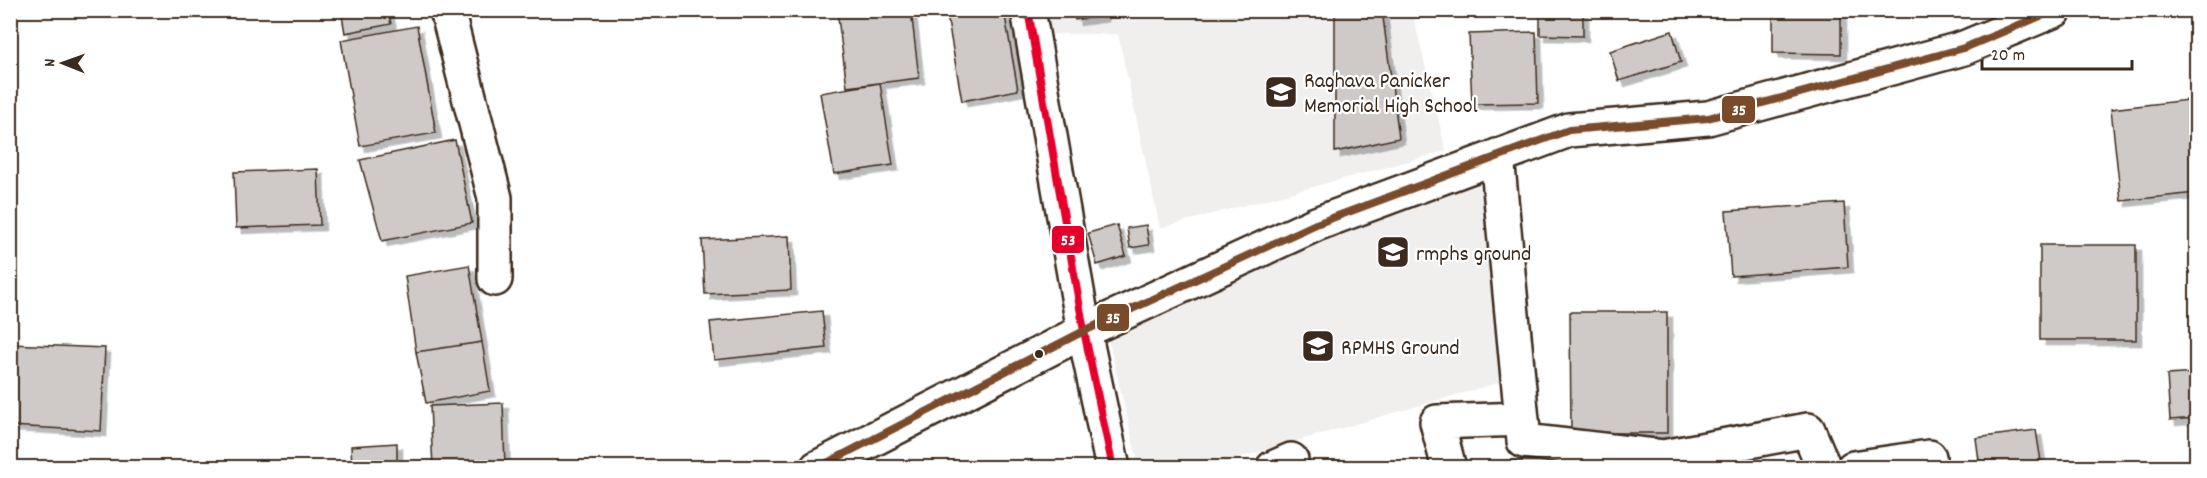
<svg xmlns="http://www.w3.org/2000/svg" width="2207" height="478" font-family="Dekko,sans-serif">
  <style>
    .built { fill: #f1efee }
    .building { fill: #cfcac7; stroke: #3b2a1e; stroke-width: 1.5; filter: url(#shadow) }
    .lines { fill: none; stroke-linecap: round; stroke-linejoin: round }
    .street-casing { stroke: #3b2a1e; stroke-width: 38 }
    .secondary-casing { stroke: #3b2a1e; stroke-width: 38 }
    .street { stroke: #fff; stroke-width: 33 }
    .secondary { stroke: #fff; stroke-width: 33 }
    .bus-1-casing { stroke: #fff; stroke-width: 12 }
    .bus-2-casing { stroke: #fff; stroke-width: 12 }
    .bus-1 { stroke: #e4002b; stroke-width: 8 }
    .bus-2 { stroke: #7a4b2a; stroke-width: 8 }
    .bus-dot { fill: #3b2a1e; stroke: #fff; stroke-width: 2 }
    .labels { text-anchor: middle; stroke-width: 4.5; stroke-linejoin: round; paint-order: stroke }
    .poi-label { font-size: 22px; fill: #3b2a1e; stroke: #fff; text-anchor: start }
    .line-badge { stroke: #fff; stroke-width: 2 }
    .badge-label { font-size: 16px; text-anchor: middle; font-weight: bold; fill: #fff }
  </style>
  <defs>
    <filter id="shadow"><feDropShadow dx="5.5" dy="5.5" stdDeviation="0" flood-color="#0004"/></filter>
  </defs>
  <rect width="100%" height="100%" fill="#fff"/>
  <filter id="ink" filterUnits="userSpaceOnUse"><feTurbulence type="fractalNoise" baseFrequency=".0167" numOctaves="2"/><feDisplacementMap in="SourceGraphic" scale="12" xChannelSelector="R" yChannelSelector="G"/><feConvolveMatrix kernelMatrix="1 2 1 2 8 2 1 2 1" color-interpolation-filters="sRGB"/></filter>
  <g filter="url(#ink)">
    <path class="built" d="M1045 11H1412L1446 151 1160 228 1118 34H1049Z
      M1482 173 1508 380 1207 467H1139L1106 330Z"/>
    <path class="building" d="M341 10H388L391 24 345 33Z
      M837 10H911L919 78 847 87Z
      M946 10H1004L1018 90 962 101Z
      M1074 10H1103V16L1075 20Z
      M1335 10H1382L1399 138 1335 152Z
      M1540 10H1583V36L1540 35Z
      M1773 10H1841V54L1773 53Z
      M417 26 436 133 360 146 341 40Z
      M1672 31 1681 62 1619 81 1610 51Z
      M1536 32 1538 103 1472 104 1469 34Z
      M880 83 893 165 834 174 820 93Z
      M2196 99V193L2121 201 2111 109Z
      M455 140 472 223 382 241 360 160Z
      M318 169 320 225 236 228 234 172Z
      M1844 203 1848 267 1731 276 1726 211Z
      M1117 225 1126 256 1097 265 1088 233Z
      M1146 225 1149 245 1130 248 1127 228Z
      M789 236 791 290 705 294 702 240Z
      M2040 245H2136V340H2040Z
      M469 265 482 342 416 352 405 276Z
      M822 311 826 348 714 360 710 322Z
      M1570 312H1667V433H1571Z
      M482 342 490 391 426 403 416 352Z
      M10 344 105 348 101 431 10 426Z
      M2196 373V418L2170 420 2167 375Z
      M503 403 505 468H433L430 406Z
      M2036 430 2042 468H1980L1976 438Z
      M397 443V468H352L351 446Z
      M1503 461H1591V468H1503Z"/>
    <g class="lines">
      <defs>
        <path id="street" d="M447 10 495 198V279
          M1028 10 1084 331 1113 468
          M1497 156 1524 441 1663 457 1808 430 1824 468
          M1273 468 1291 460
          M1449 468 1437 422 1522 419
          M1853 468 1929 457"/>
        <path id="secondary" d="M817 468 1084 331 1316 224 1569 130 1708 118 1964 48 2055 10"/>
      </defs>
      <use href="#street" class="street-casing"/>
      <use href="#secondary" class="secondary-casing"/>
      <use href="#street" class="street"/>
      <use href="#secondary" class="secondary"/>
      <defs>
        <path id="bus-1" d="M1028 10 1084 331 1113 468"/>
        <path id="bus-2" d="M817 468 1084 331 1316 224 1569 130 1708 118 1964 48 2055 10"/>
      </defs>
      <use href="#bus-1" class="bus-1-casing"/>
      <use href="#bus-2" class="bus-2-casing"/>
      <use href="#bus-1" class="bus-1"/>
      <use href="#bus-2" class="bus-2"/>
    </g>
  </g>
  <defs>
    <symbol id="school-square" viewBox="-11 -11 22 22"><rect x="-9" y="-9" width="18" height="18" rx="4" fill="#3b2a1e" stroke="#fff"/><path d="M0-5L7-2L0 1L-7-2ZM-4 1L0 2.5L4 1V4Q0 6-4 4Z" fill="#fff"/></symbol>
  </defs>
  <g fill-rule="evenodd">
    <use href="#school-square" x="1262" y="73" width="38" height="38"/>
    <use href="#school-square" x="1374" y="233" width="38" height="38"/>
    <use href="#school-square" x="1299" y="327" width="38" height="38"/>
  </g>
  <circle class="bus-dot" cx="1039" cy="354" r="5"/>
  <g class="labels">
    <g class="poi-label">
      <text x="1304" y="87">Raghava Panicker<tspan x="1304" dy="25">Memorial High School</tspan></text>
      <text x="1416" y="260">rmphs ground</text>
      <text x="1341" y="354">RPMHS Ground</text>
    </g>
  </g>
  <g class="line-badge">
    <rect x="1721" y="95" width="35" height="29" rx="6" fill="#7a4b2a"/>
    <rect x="1051" y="225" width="34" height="29" rx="6" fill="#e4002b"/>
    <rect x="1096" y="303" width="34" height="29" rx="6" fill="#7a4b2a"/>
  </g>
  <g class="badge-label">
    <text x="1739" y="115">35</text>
    <text x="1068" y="245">53</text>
    <text x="1113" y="323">35</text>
  </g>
  <rect width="2207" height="478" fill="none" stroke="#fff" stroke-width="36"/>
  <rect x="18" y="18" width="2171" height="442" fill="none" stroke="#3b2a1e" stroke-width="2" filter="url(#ink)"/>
  <g transform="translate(63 63) rotate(271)" stroke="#ffffff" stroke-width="4.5" paint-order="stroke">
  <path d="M0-4.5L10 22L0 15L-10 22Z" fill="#3b2a1e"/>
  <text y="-9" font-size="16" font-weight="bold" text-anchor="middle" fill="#3b2a1e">N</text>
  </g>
  <path d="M1982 60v9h150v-9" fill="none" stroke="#3b2a1e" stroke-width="3"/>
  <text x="1991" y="60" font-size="18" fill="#3b2a1e" stroke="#ffffff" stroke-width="4.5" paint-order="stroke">20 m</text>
</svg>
